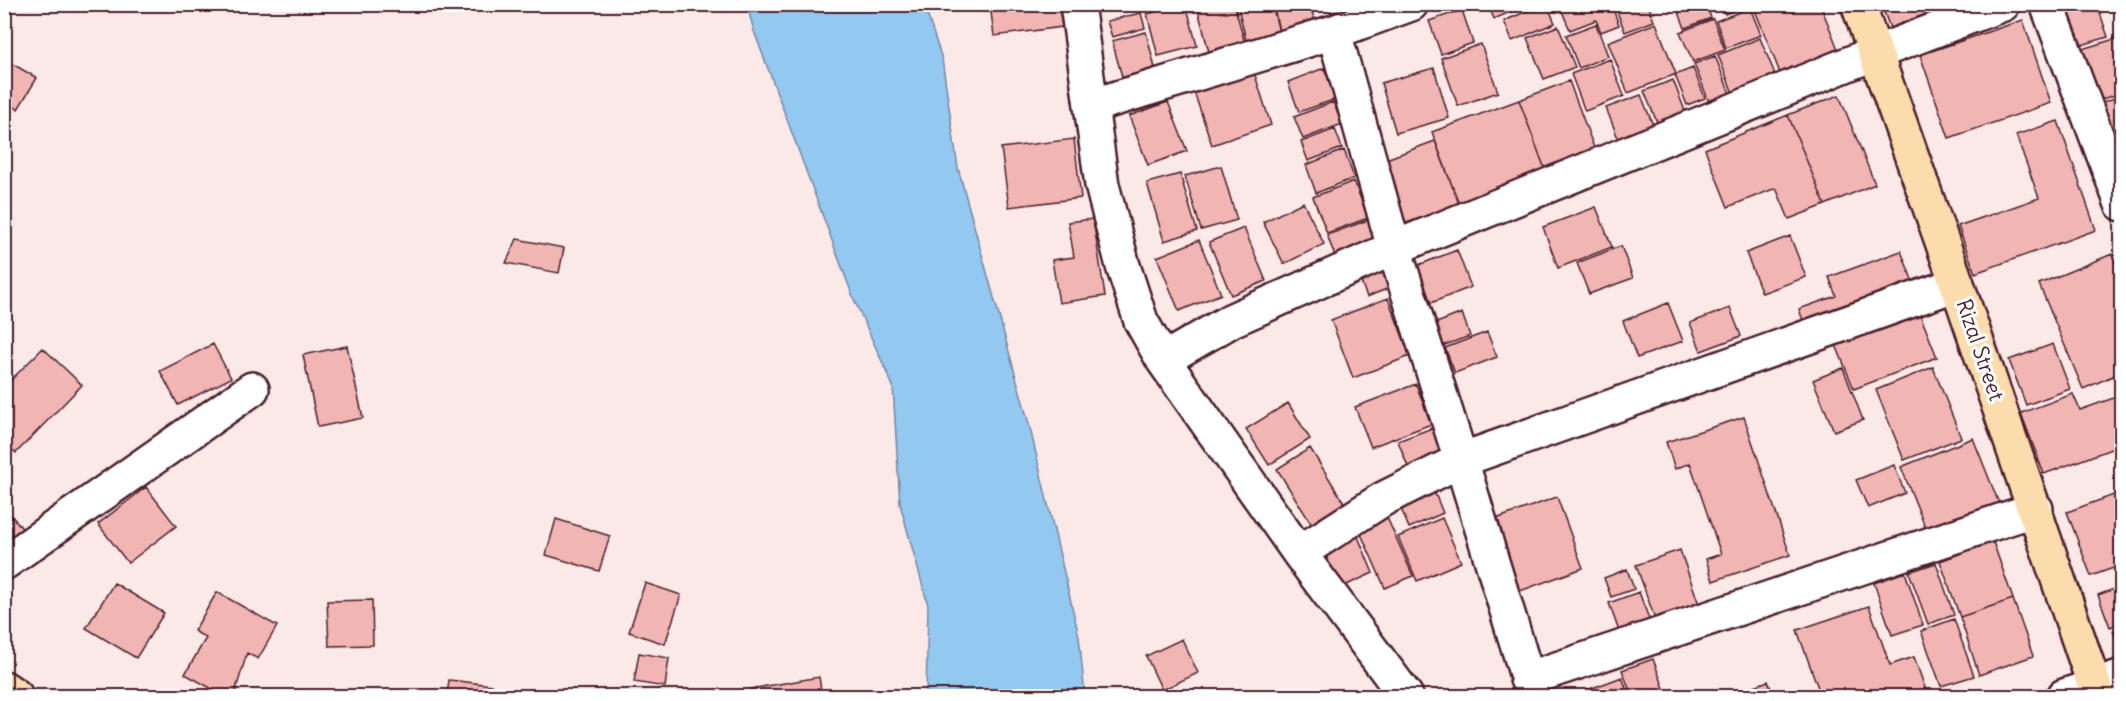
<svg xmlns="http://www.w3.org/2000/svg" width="2126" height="701" font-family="Delius,sans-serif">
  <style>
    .water { fill: #93c9f1; stroke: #7685a2; stroke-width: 1.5 }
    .building { fill: #f1b5b3; stroke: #4a1f2b; stroke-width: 1.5 }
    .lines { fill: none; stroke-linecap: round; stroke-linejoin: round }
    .minor-casing { stroke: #4a1f2b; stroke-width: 38 }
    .major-casing { stroke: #4a1f2b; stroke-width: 38 }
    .highway-casing { stroke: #4a1f2b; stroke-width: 38 }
    .minor { stroke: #fff; stroke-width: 33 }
    .major { stroke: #fcdcac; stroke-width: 33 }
    .highway { stroke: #fcdcac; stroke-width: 33 }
    .labels { text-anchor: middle; stroke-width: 6; stroke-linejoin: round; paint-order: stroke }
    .street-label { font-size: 21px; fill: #4a1f2b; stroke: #fff }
  </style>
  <rect width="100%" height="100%" fill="#fbe9e8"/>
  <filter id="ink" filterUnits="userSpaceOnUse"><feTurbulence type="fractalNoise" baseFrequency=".0167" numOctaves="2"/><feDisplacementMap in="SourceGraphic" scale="12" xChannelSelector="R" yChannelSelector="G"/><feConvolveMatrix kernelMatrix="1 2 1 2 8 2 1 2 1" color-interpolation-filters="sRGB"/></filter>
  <g filter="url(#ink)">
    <path class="water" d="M747 5H924L942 59 958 168 1029 424 1079 636 1085 696H926L928 605 900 504 893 386 853 297 754 31Z"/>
    <path class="building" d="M990 4H1059L1062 27 994 36Z
      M1186 4 1197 46 1158 56 1147 14Z
      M1203 4H1234L1246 47 1210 56 1197 6Z
      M1237 4H1272L1279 32 1246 40Z
      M1288 4H1310L1315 22 1279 31 1274 8Z
      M1328 4H1359L1360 9 1333 18Z
      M1488 4H1529L1494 19Z
      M1544 4H1547L1555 23 1512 41 1504 21Z
      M1559 4H1611L1619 25 1601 32 1596 20 1570 30Z
      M1614 4H1648L1654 21 1625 32Z
      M1692 4H1706L1711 18 1685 28 1678 10Z
      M1721 4H1750L1725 14Z
      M1820 4 1840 54 1782 78 1753 5Z
      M1881 4H1948L1949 5 1890 28Z
      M2061 4H2097L2108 37 2075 47Z
      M1750 8 1761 35 1726 48 1716 21Z
      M1462 10 1473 43 1441 54 1429 21Z
      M1141 13 1145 28 1112 37 1107 21Z
      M1713 19 1725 50 1693 62 1680 32Z
      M2023 20 2051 103 1949 138 1920 55Z
      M1656 23 1676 74 1628 93 1608 42Z
      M1596 24 1608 56 1579 68 1566 35Z
      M1558 26 1575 67 1544 79 1527 38Z
      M1146 32 1156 72 1123 80 1112 41Z
      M1760 38 1777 79 1734 96 1718 55Z
      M2118 38 2122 49V93L2098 100 2082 49Z
      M1481 44 1498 92 1458 106 1441 58Z
      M1715 56 1731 96 1710 104 1694 64Z
      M4 59 37 78 18 109 4 102Z
      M1610 59 1624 96 1585 111 1571 74Z
      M1324 68 1336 99 1299 112 1288 82Z
      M1434 68 1449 118 1396 133 1381 83Z
      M1693 68 1705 98 1687 105 1675 75Z
      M1254 72 1271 125 1212 145 1194 92Z
      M1673 80 1685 111 1657 122 1644 91Z
      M1569 81 1596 153 1546 172 1519 100Z
      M1641 95 1655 130 1620 143 1606 108Z
      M1839 95 1875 184 1825 205 1788 115Z
      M2122 96V139L2111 142 2099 103Z
      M1519 100 1546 172 1459 204 1432 132Z
      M1168 102 1187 151 1148 165 1129 116Z
      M1333 102 1342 124 1303 139 1294 117Z
      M1788 115 1825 205 1789 219 1776 188 1728 207 1705 149Z
      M2058 121 2096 230 1975 273 1958 226 2039 198 2016 135Z
      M1335 129 1342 148 1308 161 1301 142Z
      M1074 139 1081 198 1009 207 1001 148Z
      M1435 141 1459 204 1401 225 1378 162Z
      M1344 150 1354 178 1316 193 1306 165Z
      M1221 166 1237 220 1201 230 1185 176Z
      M1180 174 1197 231 1164 241 1147 183Z
      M1354 181 1368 218 1327 233 1313 197Z
      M1303 202 1324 244 1284 264 1263 222Z
      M1596 207 1612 247 1558 268 1543 227Z
      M1093 219 1105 296 1059 303 1052 260 1074 257 1068 222Z
      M1368 220 1378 246 1337 261 1327 235Z
      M1244 228 1266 281 1231 295 1209 242Z
      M1790 236 1806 277 1762 293 1746 253Z
      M517 239 564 248 559 273 506 263Z
      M1199 240 1221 294 1179 311 1157 257Z
      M1621 246 1633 278 1589 294 1577 263Z
      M1457 250 1471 287 1431 303 1416 266Z
      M1901 251 1918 295 1808 335 1799 309 1836 296 1829 277Z
      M2112 254 2122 278V372L2083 389 2039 284Z
      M1383 259 1394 286 1367 297 1356 269Z
      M1388 298 1410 356 1353 378 1331 320Z
      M1668 303 1683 341 1637 358 1623 321Z
      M1730 308 1741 336 1701 351 1690 323Z
      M1919 312 1937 357 1854 389 1836 345Z
      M1462 313 1470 336 1442 346 1434 324Z
      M1487 332 1497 357 1455 373 1445 348Z
      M213 344 231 378 178 405 160 371Z
      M2053 344 2070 389 2026 405 2009 360Z
      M347 346 363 418 318 427 303 355Z
      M43 348 82 385 16 453 4 442V387Z
      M1933 367 1961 438 1904 460 1876 390Z
      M1843 368 1863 420 1834 431 1813 380Z
      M1416 384 1431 424 1371 447 1355 407Z
      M2073 394 2080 410 2122 395V445L2044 474 2021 413Z
      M1288 403 1310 439 1269 465 1246 429Z
      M1744 417 1790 555 1713 581 1706 559 1721 554 1690 463 1675 469 1666 442Z
      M1432 428 1444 459 1410 472 1398 441Z
      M1973 438 2000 506 1928 534 1901 467Z
      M1310 448 1350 512 1317 533 1277 469Z
      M1894 465 1905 493 1868 508 1856 480Z
      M146 487 176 526 128 563 98 524Z
      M1434 491 1443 513 1409 528 1400 506Z
      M2122 492V565L2091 576 2067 512Z
      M1557 497 1583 568 1520 591 1493 520Z
      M4 507 26 533 4 550Z
      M1385 513 1413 576 1385 588 1357 525Z
      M1442 518 1461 562 1417 581 1398 537Z
      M556 519 610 536 599 571 546 555Z
      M1354 527 1373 573 1340 588 1320 541Z
      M1993 542 2013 599 1960 617 1940 561Z
      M1680 550 1700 607 1656 622 1636 565Z
      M1936 563 1954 615 1928 624 1909 572Z
      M1627 569 1634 589 1611 597 1604 578Z
      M1905 572 1923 625 1892 635 1874 583Z
      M114 583 164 613 136 658 86 628Z
      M645 583 681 595 665 644 629 632Z
      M2122 586V622L2110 627 2098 595Z
      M217 592 277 626 258 659 247 653 234 696H225L185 674 206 638 194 631Z
      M1639 592 1652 627 1621 637 1609 603Z
      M2013 599 2033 656 1979 675 1960 617Z
      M372 600 373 645 329 646 327 601Z
      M1869 606 1890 665 1914 657 1928 696H1821L1797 630Z
      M1954 619 1974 676 1941 686 1921 631Z
      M2122 627V654L2113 631Z
      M1182 639 1198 673 1162 690 1146 656Z
      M639 653 669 658 665 687 634 682Z
      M1653 659 1667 696H1632L1622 670Z
      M819 677 822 696H751L750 689Z
      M1622 677 1629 696H1590L1587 690Z
      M449 680 492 685 491 696H447Z
      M1768 681 1774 696H1731L1730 695Z"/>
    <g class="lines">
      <defs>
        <path id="minor" d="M1077 4 1102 185 1123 266 1141 321 1163 360 1299 553 1406 696
          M2047 4 2122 204
          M1334 32 1394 248 1461 460 1533 696
          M1091 106 1334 32 1411 4
          M1163 360 1232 320 1394 248 1875 53 2003 4
          M1299 553 1383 499 1461 460 1957 284
          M4 563 252 389
          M1527 679 2036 509
          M2064 696 2122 676"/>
        <path id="major" d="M1858 4 1957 284 2098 696"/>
        <path id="highway" d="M4 688 16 696"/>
      </defs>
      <use href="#minor" class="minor-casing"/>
      <use href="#major" class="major-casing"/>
      <use href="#highway" class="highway-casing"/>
      <use href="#minor" class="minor"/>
      <use href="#major" class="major"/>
      <use href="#highway" class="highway"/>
    </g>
  </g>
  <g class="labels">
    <g class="street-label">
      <text transform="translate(1980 350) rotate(71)" y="7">Rizal Street</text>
    </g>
  </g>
  <rect width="2126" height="701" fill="none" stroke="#fff" stroke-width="24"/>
  <rect x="12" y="12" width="2102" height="677" fill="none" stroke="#4a1f2b" stroke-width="2" filter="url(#ink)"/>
</svg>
